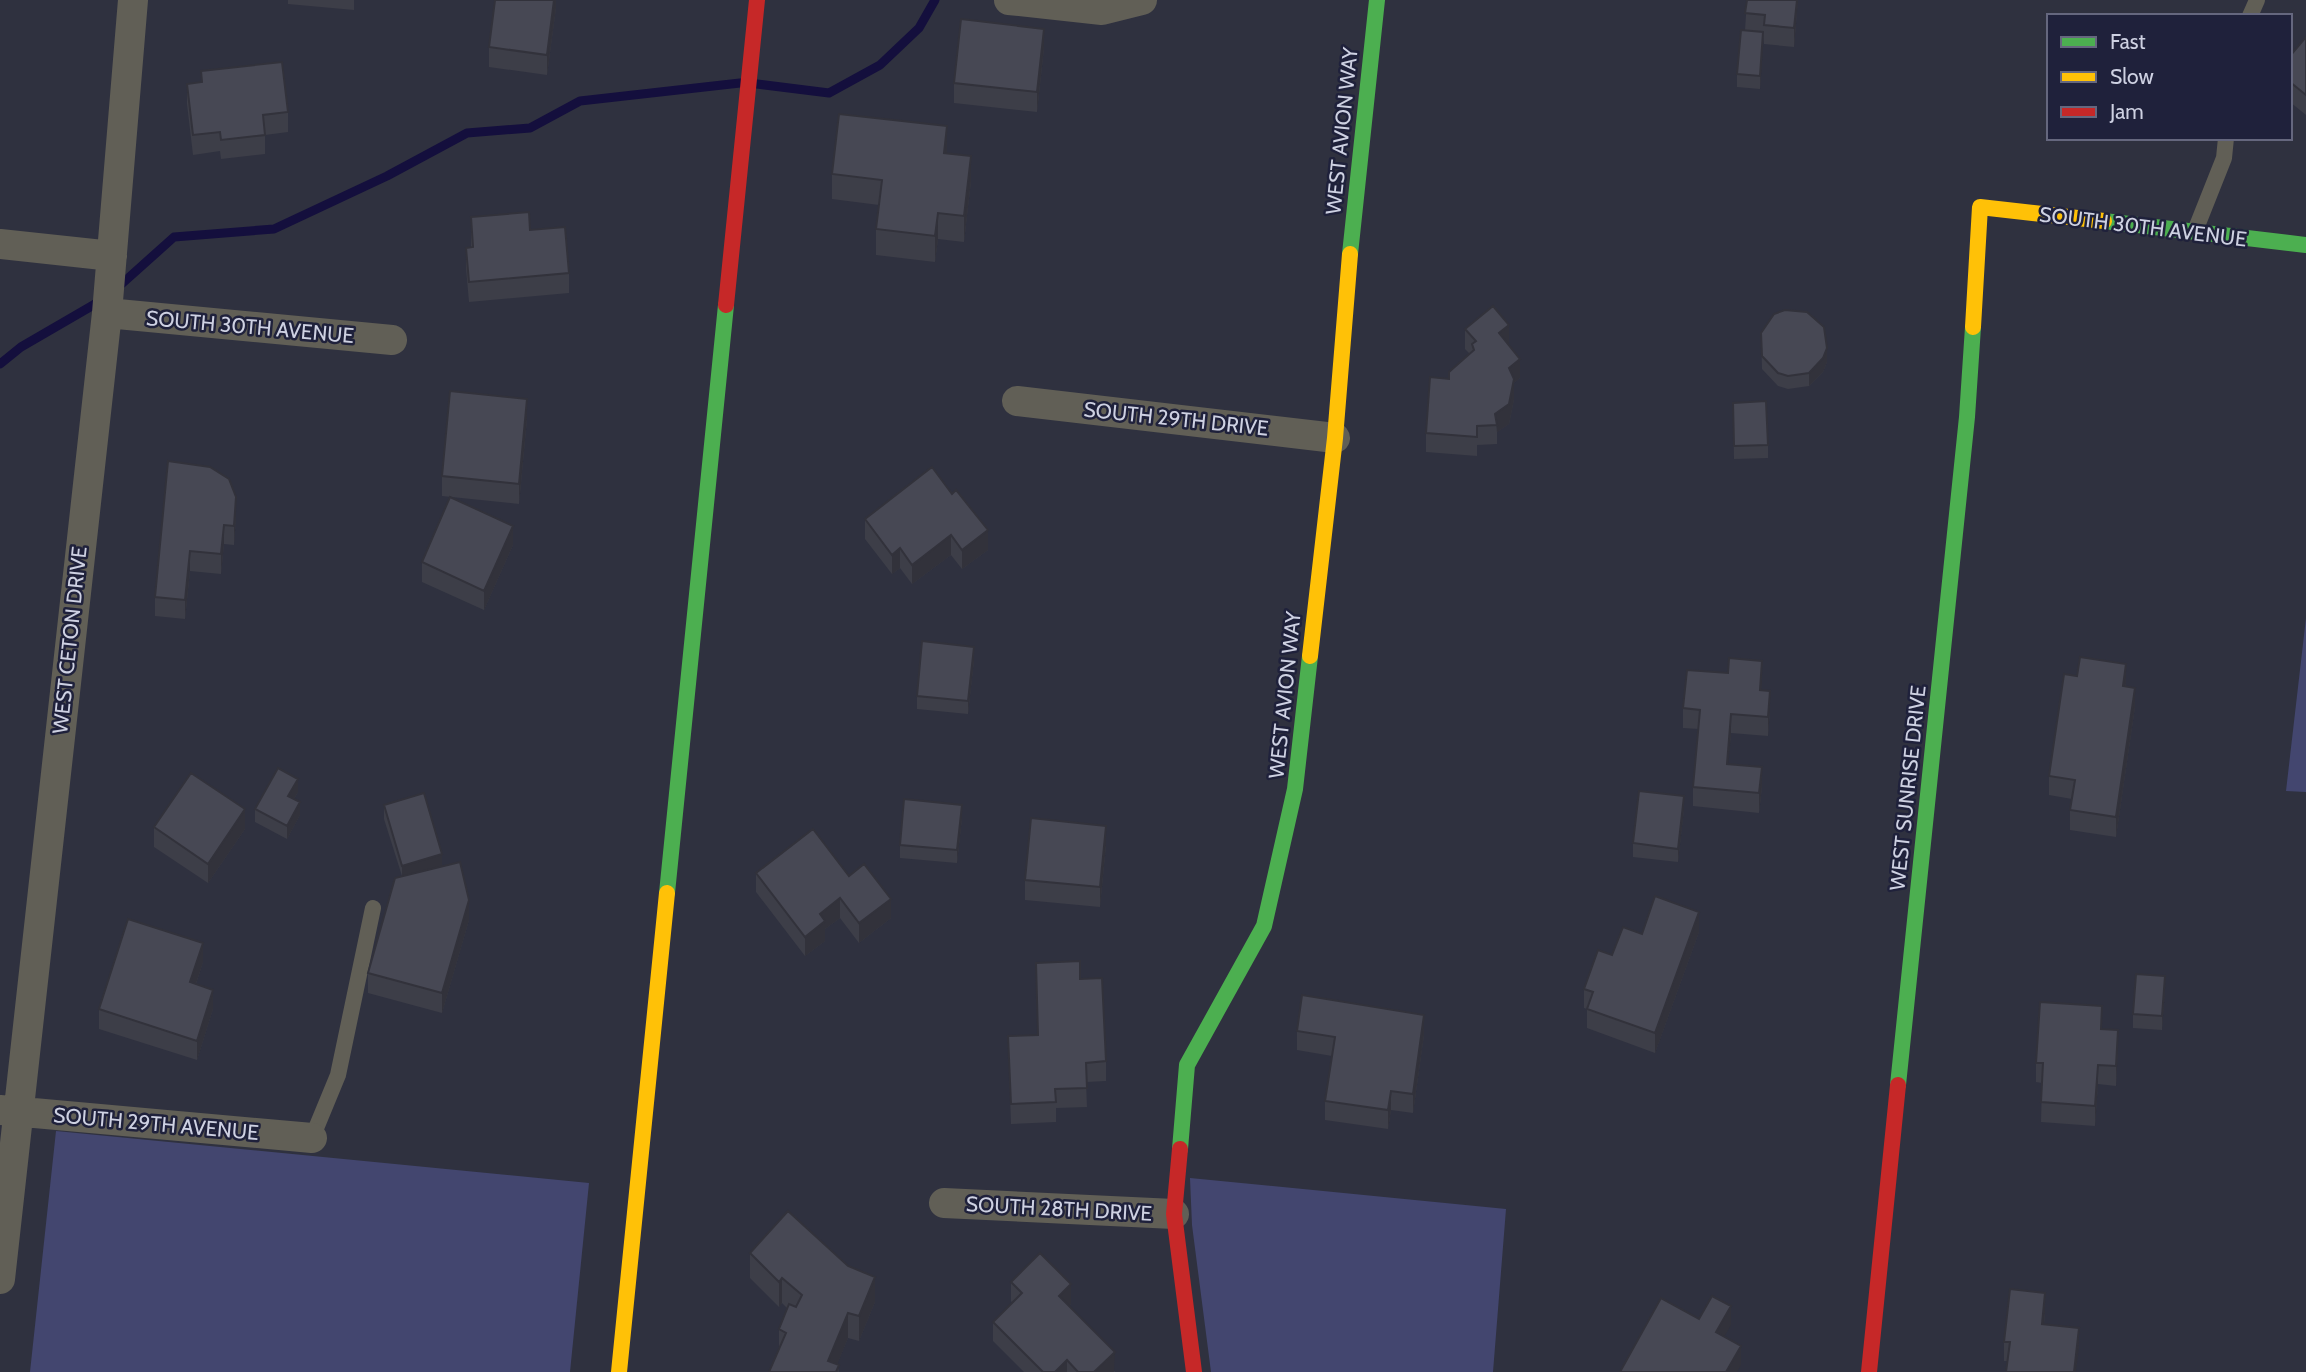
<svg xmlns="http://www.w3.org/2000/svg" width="2306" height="1372" font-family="Cabin,sans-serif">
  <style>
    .green { fill: #43466f }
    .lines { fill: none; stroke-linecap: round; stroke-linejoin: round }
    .stream { stroke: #140f3d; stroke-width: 9 }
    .lane { stroke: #615f56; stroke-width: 16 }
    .street { stroke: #615f56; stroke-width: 30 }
    .fast { stroke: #4caf50; stroke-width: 16 }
    .slow { stroke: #ffc107; stroke-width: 16 }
    .jam { stroke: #c62828; stroke-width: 16 }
    .wall { fill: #3d3e48 }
    .shaded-wall { fill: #32323b }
    .building { fill: #474854; stroke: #32323b; stroke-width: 2 }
    .labels { text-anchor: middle; stroke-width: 5; stroke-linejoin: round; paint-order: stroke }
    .street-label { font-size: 21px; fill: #ced1e2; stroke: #1f213b }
  </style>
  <rect width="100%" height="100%" fill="#2f313f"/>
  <path class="green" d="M2306 618V792L2286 791Z
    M56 1131 589 1183 570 1372H30Z
    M1190 1178 1506 1209 1493 1372H1211L1192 1225Z"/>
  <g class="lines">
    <path class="stream" d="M757 84 829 93 880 65 919 28 935 0
      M116 289 174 237 274 229 387 176 467 133 530 128 580 101 740 83
      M0 364 21 347 102 300"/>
    <path class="lane" d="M2250 16 2257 0
      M2195 231 2224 158 2226 138
      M312 1138 338 1075 373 908"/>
    <path class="street" d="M1009 0 1102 10 1142 0
      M0 244 112 256
      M107 313 392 340
      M1017 401 1335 438
      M0 1110 312 1138
      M944 1203 1174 1214
      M0 1279 107 313 133 0"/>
    <path class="fast" d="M2104 221 2306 245
      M1350 254 1377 0
      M667 893 726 305
      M1898 1085 1967 417 1973 327
      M1180 1149 1187 1065 1264 926 1295 789 1310 656"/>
    <path class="slow" d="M1973 327 1980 207 2104 221
      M1310 656 1335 438 1350 254
      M619 1372 667 893"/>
    <path class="jam" d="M726 305 757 0
      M1180 1149 1174 1214 1194 1372
      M1869 1372 1898 1085"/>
  </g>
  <path class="wall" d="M288 0H354V10L288 4Z
    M556 0V8L547 75 489 67V47Z
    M1747 0H1798L1794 47 1764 44 1763 34 1760 89 1737 87V74L1745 30Z
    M2306 37V115L2290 102V56Z
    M1044 48 1037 112 954 103V83Z
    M201 71 288 112V132L265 135V154L221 159 220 151 193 155 187 104V84L201 83Z
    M946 153 971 181 964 242 938 239 935 262 876 255V229L879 205 832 199V174Z
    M471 217 530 230 569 273V293L469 302 466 268V248H471Z
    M1465 329 1509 345 1520 378 1514 383V399L1509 424 1497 432V444L1477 445V456L1426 452V433L1449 379 1470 354 1465 349Z
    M1761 333 1827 362 1823 372 1809 386 1788 389 1778 386 1762 369Z
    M1733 403 1768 445V458L1734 459Z
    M527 419 519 504 442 496V476Z
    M168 461 236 516 234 545 224 544 221 574 190 571 185 619 155 616V597Z
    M932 467 988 550 962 569 951 555 912 584 900 568 892 574 865 539V519Z
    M513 545 484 610 422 582V562Z
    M974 660 968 714 917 709V696Z
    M1728 673 1762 681 1761 690 1770 710 1768 736 1731 733 1728 764 1762 787 1759 813 1693 806V787L1699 729 1683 728V708Z
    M2126 683V686L2135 707 2116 837 2070 830V810L2072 799 2049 795V776Z
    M298 792 294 799 300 815 287 839 255 822V809Z
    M384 805 442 867 469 920 442 1013 368 993V973L402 876 384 819Z
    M1684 809 1678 862 1633 857V843Z
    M962 818 957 863 900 858V845Z
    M154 827 245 829 208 883 154 847Z
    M1106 845 1100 907 1025 900V880Z
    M756 873 849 876 891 918 859 943 840 918 825 929V941L805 956 756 892Z
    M1699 932 1655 1053 1587 1028V1009L1584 1008V989L1612 955 1642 934Z
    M203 962 196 984 213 1009 197 1060 99 1029V1009Z
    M1036 963 1080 979 1106 1061V1081L1086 1082 1087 1107 1056 1108V1122L1011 1124 1008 1036 1038 1035Z
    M2165 989 2162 1030 2133 1028V1014Z
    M2102 1029 2118 1049 2116 1086 2098 1084 2095 1126 2041 1122 2042 1083 2036 1082V1063Z
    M1297 1031 1424 1035 1413 1113 1391 1110 1388 1129 1325 1120V1101L1332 1056 1297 1050Z
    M750 1253 875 1302 859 1341 848 1338 837 1364 839 1372 779 1349V1329L787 1308 782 1303 779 1307 750 1278Z
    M1011 1282 1071 1304 1069 1306 1115 1372H1024L993 1341V1322L1012 1303 1011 1301Z
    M2045 1313 2044 1324 2079 1348 2007 1361H2004V1342Z"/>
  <path class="shaded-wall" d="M554 0H556V8L547 75V55Z
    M1797 0H1798L1794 47V28Z
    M1044 29V48L1037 112V92Z
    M1763 32V45L1760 89V76Z
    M947 126V152L944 178V153Z
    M971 156V181L964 242V216Z
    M938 213V239L935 262V236Z
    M1509 325V345L1499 333Z
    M1827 348V362L1823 372 1809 386V373Z
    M1520 359V378L1514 383V399L1509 424 1497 432 1495 414 1509 368Z
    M527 399V419L519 504V484Z
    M236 497V516L234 545V526Z
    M224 525V544L221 574V554Z
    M513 526V545L484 610V591Z
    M988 530V550L962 569V550Z
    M951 535V555L912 584V565Z
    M900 548V568L892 574V555Z
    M190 551V571L185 619V600Z
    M974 647V660L968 714V701Z
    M1762 661V681L1760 709V690Z
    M2126 664V683L2123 705V686Z
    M2135 688V707L2116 837V817Z
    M1770 691V710L1768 736V717Z
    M1731 714V733L1727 783V764Z
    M1762 767V787L1759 813V793Z
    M298 779V792L288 809V796Z
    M1684 796V809L1678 862V849Z
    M300 802V815L287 839V826Z
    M962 805V818L957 863V850Z
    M245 809V829L208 883V864Z
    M1106 826V845L1100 907V887Z
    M442 854V867L402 879V866Z
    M840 898V918L825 929V941L805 956V937L820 914Z
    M891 899V918L859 943V923Z
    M469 900V920L442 1013V993Z
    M1699 912V932L1655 1053V1033Z
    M203 943V962L190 1002V982Z
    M2165 976V989L2162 1030V1016Z
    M213 990V1009L197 1060V1041Z
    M1424 1015V1035L1413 1113V1094Z
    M2118 1030V1049L2116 1086V1066Z
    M2098 1065V1084L2095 1126V1106Z
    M1391 1091V1110L1388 1129V1110Z
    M875 1277V1302L859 1341V1316Z
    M782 1278V1303L779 1307V1282Z
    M1071 1284V1304L1059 1315V1296Z
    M2045 1293V1313L2042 1343V1324Z
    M1731 1306V1325L1716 1351V1332Z
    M848 1313V1338L834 1372 828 1361Z
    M2079 1328V1348L2076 1372H2074Z
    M1741 1346V1365L1737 1372H1726Z
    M1115 1352 1114 1372H1094Z
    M1067 1360V1372H1055Z"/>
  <path class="building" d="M495 0H554L547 55 489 47Z
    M1747 0H1797L1794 28 1764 25 1765 15 1745 13Z
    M961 19 1044 29 1037 92 954 83Z
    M1741 30 1763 32 1760 76 1737 74Z
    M2306 37V95L2290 82V56Z
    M282 62 288 112 263 115 265 135 221 140 220 132 193 135 187 84 202 82 201 71Z
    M839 114 947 126 944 153 971 156 964 216 938 213 935 236 876 229 882 180 832 174Z
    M529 212 530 230 565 227 569 273 469 282 466 248 473 247 471 217Z
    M1493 306 1509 325 1499 333 1520 359 1509 368 1514 379 1509 404 1495 414 1497 425 1477 426V437L1426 433 1430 377 1449 379V372L1474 350 1472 344 1476 341 1465 329Z
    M1785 310 1807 312 1824 327 1827 348 1823 358 1809 373 1788 376 1778 373 1762 356 1761 333 1774 314Z
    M450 391 527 399 519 484 442 476Z
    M1766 401 1768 445 1734 446 1733 403Z
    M168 461 210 467 229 479 236 497 234 526 224 525 221 554 190 551 185 600 155 597Z
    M932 467 952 494 956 490 988 530 962 550 951 535 912 565 900 548 892 555 865 519Z
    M450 497 513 526 484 591 422 562Z
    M922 641 974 647 968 701 917 696Z
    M2080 657 2126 664 2123 686 2135 688 2116 817 2070 810 2075 780 2049 776 2064 674 2077 676Z
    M1729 658 1762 661 1760 690 1770 691 1768 717 1731 714 1727 764 1762 767 1759 793 1693 787 1700 710 1683 708 1687 670 1728 673Z
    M278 768 298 779 288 796 300 802 287 826 255 809Z
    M191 773 245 809 208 864 154 827Z
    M1639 791 1684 796 1678 849 1633 843Z
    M424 793 442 854 402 866 384 805Z
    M904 799 962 805 957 850 900 845Z
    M1031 818 1106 826 1100 887 1025 880Z
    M813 829 849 876 864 864 891 899 859 923 840 898 820 914 825 921 805 937 756 873Z
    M460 862 469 900 442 993 368 973 395 878Z
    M1655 896 1699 912 1655 1033 1587 1009 1593 992 1584 989 1598 950 1612 955 1623 927 1642 934Z
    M128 919 203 943 190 982 213 990 197 1041 99 1009Z
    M1080 961V979L1102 978 1106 1061 1086 1063 1087 1088 1055 1089 1056 1102 1011 1104 1008 1036 1038 1035 1036 963Z
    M2136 974 2165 976 2162 1016 2133 1014Z
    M1302 995 1424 1015 1413 1094 1391 1091 1388 1110 1325 1101 1335 1037 1297 1031Z
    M2040 1002 2102 1006 2101 1029 2118 1030 2116 1066 2098 1065 2095 1106 2041 1102 2043 1063H2036Z
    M788 1211 848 1266 875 1277 859 1316 848 1313 828 1361 839 1365 836 1372H769L786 1333 779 1329 789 1304 796 1307 802 1295 782 1278 779 1282 750 1253Z
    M1040 1253 1071 1284 1059 1296 1115 1352 1094 1372H1078L1067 1360 1055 1372H1043L993 1322 1022 1293 1011 1282Z
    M2010 1289 2045 1293 2042 1324 2079 1328 2074 1372H2006L2010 1342H2004Z
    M1712 1296 1731 1306 1716 1332 1741 1346 1726 1372H1620L1661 1298 1699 1319Z"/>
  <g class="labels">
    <g class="street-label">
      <text transform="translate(1342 131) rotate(-84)" y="7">WEST AVION WAY</text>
      <text transform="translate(2143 227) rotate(7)" y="7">SOUTH 30TH AVENUE</text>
      <text transform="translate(250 327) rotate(5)" y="7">SOUTH 30TH AVENUE</text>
      <text transform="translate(1176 419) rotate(6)" y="7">SOUTH 29TH DRIVE</text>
      <text transform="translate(70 640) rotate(-84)" y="7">WEST CETON DRIVE</text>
      <text transform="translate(1285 695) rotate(-84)" y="7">WEST AVION WAY</text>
      <text transform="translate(1908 788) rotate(-84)" y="7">WEST SUNRISE DRIVE</text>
      <text transform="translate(156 1124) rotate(5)" y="7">SOUTH 29TH AVENUE</text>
      <text transform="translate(1059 1209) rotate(3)" y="7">SOUTH 28TH DRIVE</text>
    </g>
  </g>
  <rect x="2047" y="14" width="245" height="126" fill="#1f213b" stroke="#65677e" stroke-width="2"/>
  <rect x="2061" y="37" width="35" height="10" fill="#4caf50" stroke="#65677e" stroke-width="2"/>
  <text x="2110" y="49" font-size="21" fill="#ced1e2">Fast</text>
  <rect x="2061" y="72" width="35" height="10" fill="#ffc107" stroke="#65677e" stroke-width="2"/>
  <text x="2110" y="84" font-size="21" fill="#ced1e2">Slow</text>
  <rect x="2061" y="107" width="35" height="10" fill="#c62828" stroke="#65677e" stroke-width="2"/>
  <text x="2110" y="119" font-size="21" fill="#ced1e2">Jam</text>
</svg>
